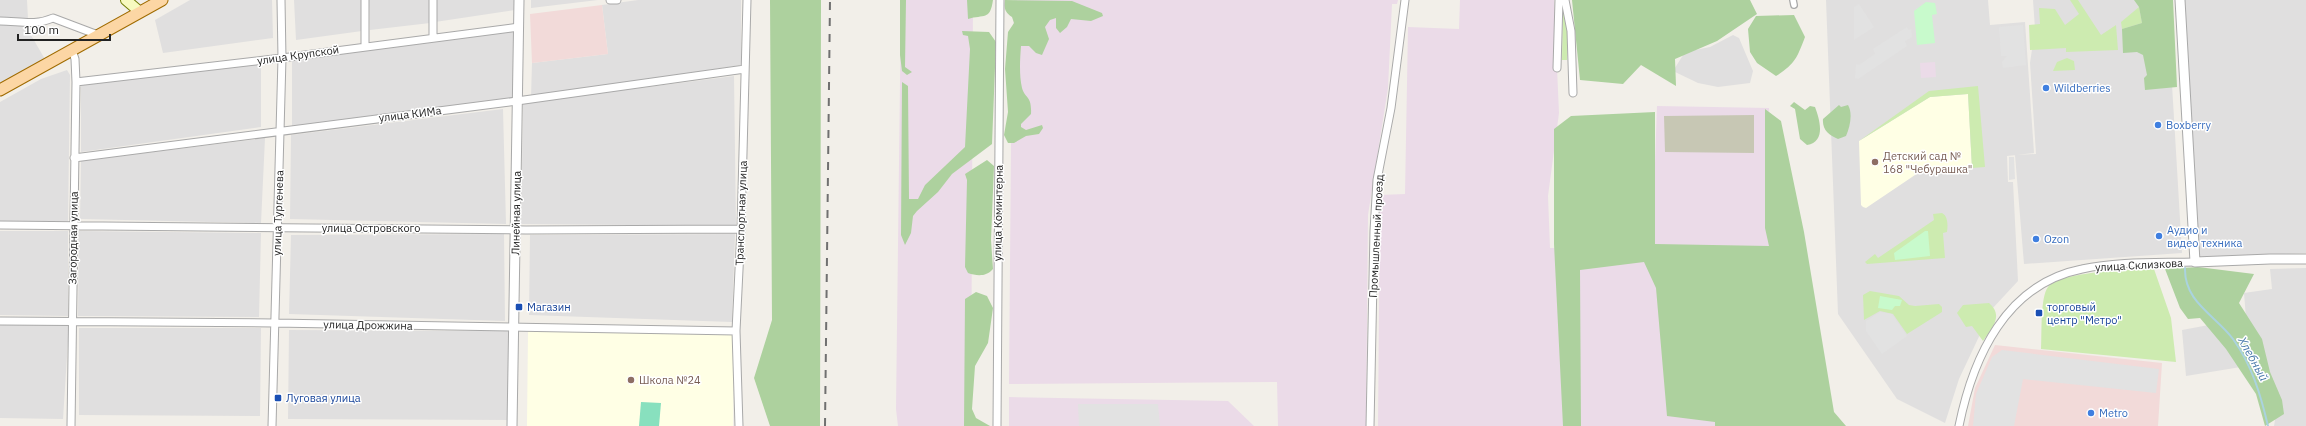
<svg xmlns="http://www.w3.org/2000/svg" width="2306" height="426" font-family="'IBM Plex Sans',sans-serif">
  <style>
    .residential { fill: #e0dfdf }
    .commercial { fill: #f2dad9 }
    .industrial { fill: #ebdbe8 }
    .education { fill: #ffffe5 }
    .construction { fill: #c7c7b4 }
    .grass { fill: #cdebb0 }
    .forest { fill: #add19e }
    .park { fill: #c8facc }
    .pitch { fill: #88e0be }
    .parking { fill: #e2e2e2 }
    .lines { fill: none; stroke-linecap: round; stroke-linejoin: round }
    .stream { stroke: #aad3df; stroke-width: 2 }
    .pedestrian-casing { stroke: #a9a9a9; stroke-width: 8 }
    .minor-casing { stroke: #a9a9a9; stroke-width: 9 }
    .tertiary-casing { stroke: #a9a9a9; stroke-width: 11 }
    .secondary-casing { stroke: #707d05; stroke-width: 12 }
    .primary-casing { stroke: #a06b00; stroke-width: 13 }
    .pedestrian { stroke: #fff; stroke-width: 5.5 }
    .minor { stroke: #fff; stroke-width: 7 }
    .tertiary { stroke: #fff; stroke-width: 9 }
    .secondary { stroke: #f7fabf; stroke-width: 10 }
    .primary { stroke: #fcd6a4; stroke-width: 11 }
    .rail { stroke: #707070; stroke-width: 2; stroke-dasharray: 8 8; stroke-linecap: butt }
    .shop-dot { fill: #3f7fe0; stroke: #fff; stroke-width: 1.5 }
    .education-dot { fill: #8d6e63; stroke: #fff; stroke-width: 1.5 }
    .transit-dot { fill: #1a4fb4; stroke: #fff; stroke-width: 1.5 }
    .labels { text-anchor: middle; stroke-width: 3; stroke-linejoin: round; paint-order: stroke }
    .street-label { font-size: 11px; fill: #222; stroke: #fff }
    .shop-label { font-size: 11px; fill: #366cbe; stroke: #fff; text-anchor: start }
    .education-label { font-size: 11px; fill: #785e54; stroke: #fff; text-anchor: start }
    .transit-label { font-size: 11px; fill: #164399; stroke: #fff; text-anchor: start }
    .water-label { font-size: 12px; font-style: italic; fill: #4a7aab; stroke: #fff }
  </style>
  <rect width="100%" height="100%" fill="#f2efe9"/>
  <path class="residential" d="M0 0H27L28 19H0Z
    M190 0H272L273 38 163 53 155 20Z
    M294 0H362V31L296 40Z
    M369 0H430V23L370 30Z
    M436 0H515V10L435 22Z
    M531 0H598L531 8Z
    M638 0H741V65L531 97 532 63 608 54 602 5Z
    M1826 0H1988L1990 25 2025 22 2034 153 2007 156 2008 182H2013L2018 281 1992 309 1959 379 1945 423 1897 399 1838 314Z
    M2033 0H2167L2182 253 2024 264 2015 155 2036 154 2030 63 2035 29Z
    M2185 0H2306V253L2198 258Z
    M0 22 24 23 46 61 0 87Z
    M515 29V99L292 126V59Z
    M1733 35 1739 38 1753 71 1750 83 1718 87 1698 83 1673 71 1685 52 1710 47Z
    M261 61V127L81 152V83Z
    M67 70 70 75 68 221H0V102L41 79Z
    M734 76 736 226 521 224 523 103Z
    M503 109 506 224 290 219 291 135Z
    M265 138 261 223 80 219 81 161Z
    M0 231H68V316L0 315Z
    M79 231 261 233 259 317 78 316Z
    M504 234 505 321 289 314 291 235Z
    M735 234 732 322 529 315 530 235Z
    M2306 268V426H2274L2275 420 2253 365 2186 376 2182 330 2246 318 2244 293 2272 289 2270 269Z
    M0 325H69L63 419 0 418Z
    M79 328H261L260 416 79 415Z
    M289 330 513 331 511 420 288 419Z"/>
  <path class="commercial" d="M602 5 608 54 532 63 530 14Z
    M1995 345 2162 363 2158 426H1968L1975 388Z"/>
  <path class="industrial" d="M901 0H973L971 426H898L896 409Z
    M1014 0H1398L1397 4H1392L1388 88 1368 215 1366 426H1278L1277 382 1009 384 1011 144Z
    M1460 0H1554L1559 113 1548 196 1550 248 1652 249 1657 106 1769 108 1774 247 1835 426H1378L1380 195 1405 194 1408 27 1459 29Z
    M1935 62 1936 77 1921 78 1920 63Z
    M1009 397 1228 401 1254 426H1009Z"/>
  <path class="education" d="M1968 94 1972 168 1918 173 1866 208 1863 207 1861 205 1859 141 1930 97Z
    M528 330 734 335 733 426H527Z"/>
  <path class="construction" d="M1754 115V153L1665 152 1664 116Z"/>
  <path class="grass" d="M2070 0H2078L2101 35 2116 25 2118 50 2066 52V48L2030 50 2029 25 2040 24 2039 8 2055 9 2065 25 2079 14Z
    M2139 7 2142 23 2122 29 2121 22Z
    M1563 10 1568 28 1567 60H1562Z
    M2067 58 2074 61 2075 70 2053 71 2057 62Z
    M1978 86 1985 167 1972 168 1968 94 1930 97 1859 141 1929 91Z
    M1942 213C1948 216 1948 225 1947 232L1943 233 1945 258 1867 264 1865 262 1875 254 1878 258 1934 220 1933 214Z
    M2154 269 2171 318 2176 362 2041 349C2042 335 2040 297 2048 287 2061 271 2132 270 2154 269Z
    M1870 291 1899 296 1909 305 1915 306 1939 304 1942 307V312L1907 334 1893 314 1880 311 1864 320 1863 295Z
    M1989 303C2004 316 1992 328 1983 341L1972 326 1966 327 1957 313 1963 305Z"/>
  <path class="forest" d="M770 0H821L820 426H770L754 378 772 320Z
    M900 0H906L905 67 912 72 907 75 902 71 900 55Z
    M967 0H993C990 21 984 14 968 19Z
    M1005 0 1072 1 1102 13 1103 16 1091 21 1071 19 1067 27 1060 33 1056 28V18L1050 20 1045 27 1049 39 1042 55 1036 53 1029 46H1021C1020 59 1019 75 1022 88 1025 99 1032 95 1031 114L1021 124V127L1026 130 1042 125 1043 128 1039 134 1026 136 1014 143H1008L1004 135 1008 112 1005 69 1008 32 1014 23 1012 17C1005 12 1004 9 1005 0Z
    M1572 0H1750L1757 14 1717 41 1675 59 1676 86 1641 65 1623 84 1580 80Z
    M2134 0H2173L2177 87 2145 90 2144 78 2147 75 2143 55 2137 52 2123 53 2122 29 2142 23 2139 7Z
    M1794 15 1805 37C1797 58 1795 64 1776 76L1757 63 1750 52 1748 29 1756 16Z
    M962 31 989 32 996 42 992 144 952 174 938 192 917 211 913 216 911 233 905 245 901 235 902 82 908 86 909 199H918L925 185 965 147 970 49 968 36 963 35Z
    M1794 102 1805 110 1810 106 1815 107C1820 120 1826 142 1807 145L1800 139 1795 109 1790 106Z
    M1839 105 1841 107 1848 105C1853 113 1850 127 1846 136L1838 139C1829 135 1822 130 1823 119Z
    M1765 109 1781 121 1804 232 1834 412 1846 426H1715V422L1667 416 1656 288 1644 262 1580 270 1581 426H1563L1554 244V129L1571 116 1655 112V244L1769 246 1765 228Z
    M987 160 994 166 991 240 993 269C986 277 977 276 968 273L965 267 967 180 965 174Z
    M2198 267 2254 274 2239 303 2262 339 2270 372 2282 400 2284 414 2265 426 2256 394 2226 349 2200 318 2188 319 2180 308 2165 269Z
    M976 292 987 296 993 308 988 343 975 366 972 409 976 418 990 426H964L965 299Z"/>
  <path class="park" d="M1926 2 1935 3 1937 14 1932 15 1935 43 1917 45 1914 11Z
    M1925 231H1928L1930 256 1895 260 1894 253Z
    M1880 296 1902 300 1900 306H1895L1892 310 1878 308Z"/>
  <path class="pitch" d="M641 402 661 403 659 426H639Z"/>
  <path class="parking" d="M1859 4 1874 27 1854 40V7Z
    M2023 25 2026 65 2003 68 2002 62 2007 56H2001L1999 27Z
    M1907 27 1908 30 1911 29 1912 37 1905 41 1907 46 1858 79 1855 78 1856 64 1859 65 1875 54 1873 49Z
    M2009 157H2014L2015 179 2009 180Z
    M1880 312 1892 314 1907 336 1882 354 1866 331V321Z
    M2002 350 2159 369 2156 393 2023 379 2014 426H1973L1976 394 1992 357Z
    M1078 404H1158L1160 426H1079Z"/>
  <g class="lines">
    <path class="stream" d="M2185 268C2184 302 2215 315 2233 339 2252 365 2261 396 2268 426"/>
    <defs>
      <path id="pedestrian" d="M1793 0 1794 5"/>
      <path id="minor" d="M365 0V46
        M610 0H617
        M1565 0 1571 31 1573 93
        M0 21C19 21 35 26 53 18L98 35
        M433 38V0
        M1557 68 1559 0
        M76 82 282 58 519 27
        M74 158 517 101 745 69
        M0 225 526 230 741 229
        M0 321 274 323 736 331
        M71 426 76 82 75 59 72 50
        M272 426 282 58 281 0
        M739 426 736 331 741 229 747 0
        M997 426 1000 0
        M1370 426 1374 231 1377 180 1391 108 1405 0
        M1959 426C1973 357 2006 284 2082 269 2118 261 2158 263 2195 262"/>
      <path id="tertiary" d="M2180 0 2195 262 2270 259H2306
        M512 426 519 0"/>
      <path id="secondary" d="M126 0 140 12"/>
      <path id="primary" d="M0 90 162 0"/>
    </defs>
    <use href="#pedestrian" class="pedestrian-casing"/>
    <use href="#minor" class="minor-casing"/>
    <use href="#tertiary" class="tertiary-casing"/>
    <use href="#secondary" class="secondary-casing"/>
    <use href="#primary" class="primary-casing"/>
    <use href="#pedestrian" class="pedestrian"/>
    <use href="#minor" class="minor"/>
    <use href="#tertiary" class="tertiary"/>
    <use href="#secondary" class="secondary"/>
    <use href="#primary" class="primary"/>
    <path class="rail" d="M825 426 830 0"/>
  </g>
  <g class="shop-dot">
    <circle cx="2046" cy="88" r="4"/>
    <circle cx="2158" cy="125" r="4"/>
    <circle cx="2159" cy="236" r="4"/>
    <circle cx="2036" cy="239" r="4"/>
    <circle cx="2091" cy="413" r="4"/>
  </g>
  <g class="education-dot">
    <circle cx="1875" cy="162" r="4"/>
    <circle cx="631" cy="380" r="4"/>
  </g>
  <g class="transit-dot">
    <rect x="515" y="303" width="8" height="8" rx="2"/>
    <rect x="2035" y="309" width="8" height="8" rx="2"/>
    <rect x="274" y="394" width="8" height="8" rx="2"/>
  </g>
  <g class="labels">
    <g class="street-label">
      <text transform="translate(298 55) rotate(-8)" y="4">улица Крупской</text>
      <text transform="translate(410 114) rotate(-7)" y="4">улица КИМа</text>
      <text transform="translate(278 213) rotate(-88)" y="4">улица Тургенева</text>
      <text transform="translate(516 213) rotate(-89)" y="4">Линейная улица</text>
      <text transform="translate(741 213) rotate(-88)" y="4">Транспортная улица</text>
      <text transform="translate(998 213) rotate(-89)" y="4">улица Коминтерна</text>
      <text x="371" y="232">улица Островского</text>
      <text transform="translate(1376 236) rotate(-87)" y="4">Промышленный проезд</text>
      <text transform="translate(73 238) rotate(-89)" y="4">Загородная улица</text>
      <text transform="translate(2139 265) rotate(-3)" y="4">улица Склизкова</text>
      <text transform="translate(368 325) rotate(1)" y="4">улица Дрожжина</text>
    </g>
    <g class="shop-label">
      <text x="2054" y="92">Wildberries</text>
      <text x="2166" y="129">Boxberry</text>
      <text x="2167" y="234">Аудио и<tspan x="2167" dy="13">видео техника</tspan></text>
      <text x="2044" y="243">Ozon</text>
      <text x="2099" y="417">Metro</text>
    </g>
    <g class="education-label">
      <text x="1883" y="160">Детский сад №<tspan x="1883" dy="13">168 "Чебурашка"</tspan></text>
      <text x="639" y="384">Школа №24</text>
    </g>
    <g class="transit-label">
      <text x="527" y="311">Магазин</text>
      <text x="2047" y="311">торговый<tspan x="2047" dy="13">центр "Метро"</tspan></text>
      <text x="286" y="402">Луговая улица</text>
    </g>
    <g class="water-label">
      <text transform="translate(2253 359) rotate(61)" y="4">Хлебный</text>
    </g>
  </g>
  <path d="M18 34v6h92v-6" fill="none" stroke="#222222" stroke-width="2"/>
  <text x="24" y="34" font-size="12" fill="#222222" stroke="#ffffff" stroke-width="3" paint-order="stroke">100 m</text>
</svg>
